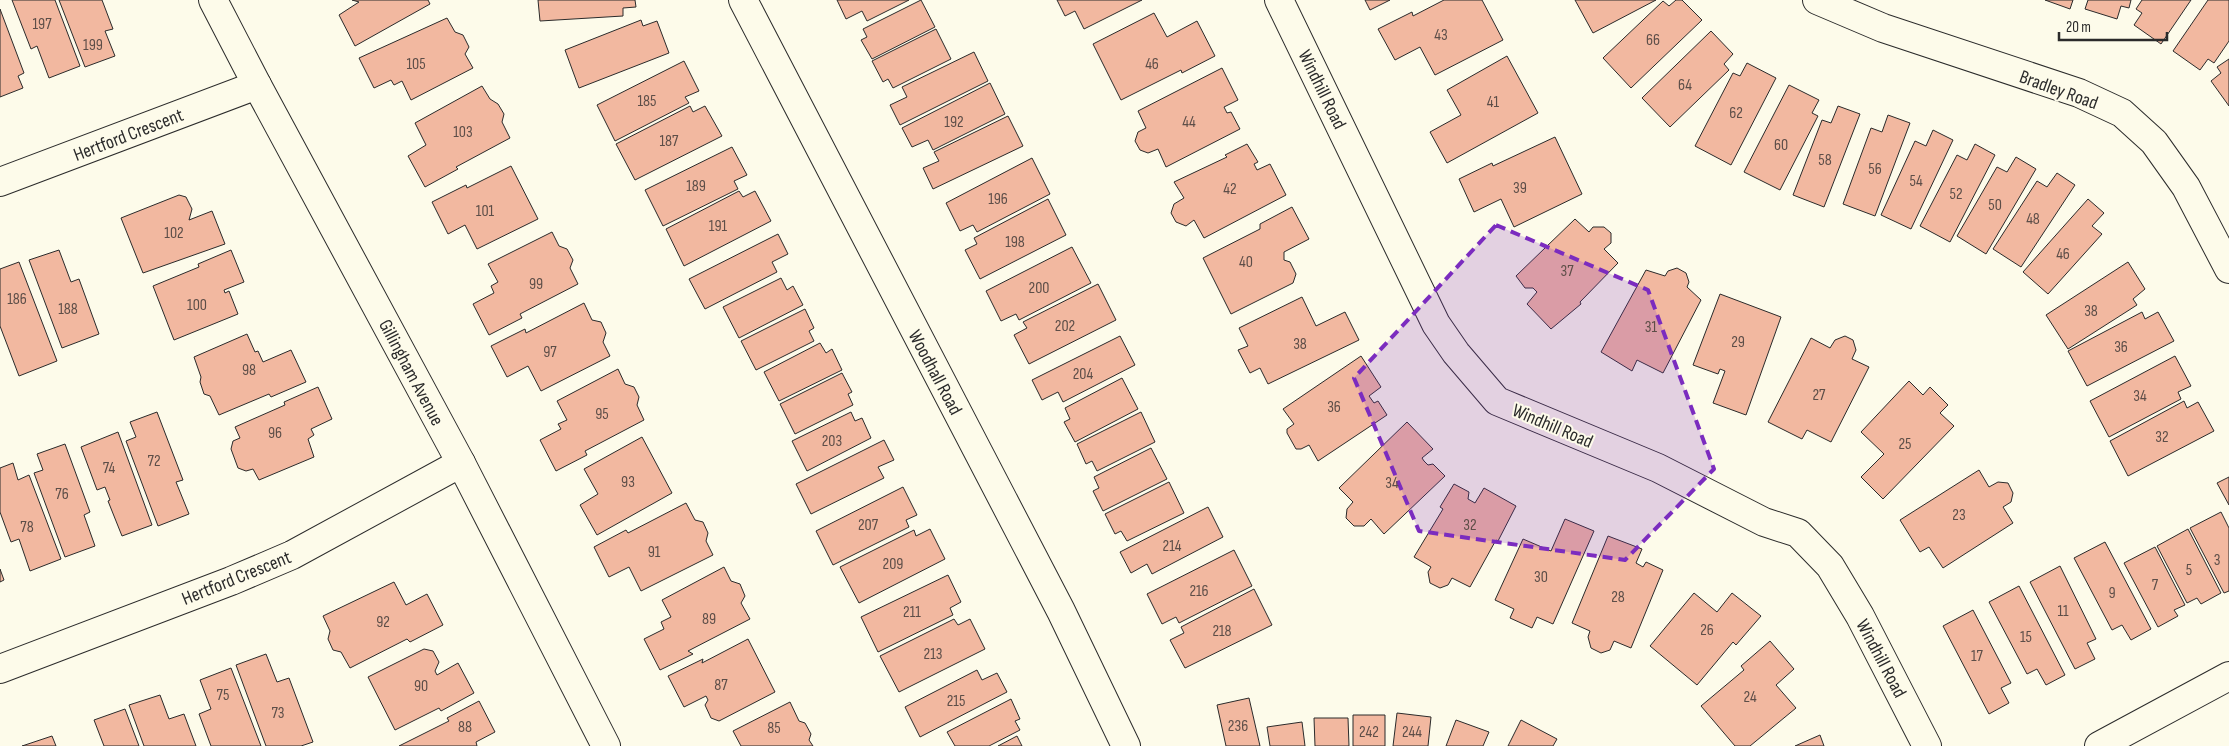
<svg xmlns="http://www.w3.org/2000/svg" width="2229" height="746" font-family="'Sofia Sans Condensed',sans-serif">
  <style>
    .building { fill: #f2b8a0; stroke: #2b2b2b }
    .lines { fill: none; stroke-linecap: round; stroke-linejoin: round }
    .street-casing { stroke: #2b2b2b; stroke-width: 30 }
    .secondary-casing { stroke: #2b2b2b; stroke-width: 30 }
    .street { stroke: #fdfbea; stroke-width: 28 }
    .secondary { stroke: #fdfbea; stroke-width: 28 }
    .marked { fill: #7b2cbf; fill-opacity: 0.2; stroke: #7b2cbf; stroke-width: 4; stroke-dasharray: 10 6; stroke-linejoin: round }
    .labels { text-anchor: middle; stroke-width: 4; stroke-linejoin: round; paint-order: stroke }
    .number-label { font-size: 16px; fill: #5d4e48 }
    .street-label { font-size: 19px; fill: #2b2b2b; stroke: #fdfbea }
  </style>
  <rect width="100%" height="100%" fill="#fdfbea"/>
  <path class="building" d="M12 0H55L80 66 49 78 37 46 31 49Z
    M59 0H102L113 29 105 31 115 56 85 67Z
    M352 0H428L430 4 355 46 339 15 359 2Z
    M538 0H635L636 7 623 8V16L540 21Z
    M837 0H909L867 21 862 11 846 19Z
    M921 0 935 27 872 59 861 40 867 37 863 29Z
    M1057 0H1142L1084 29 1075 11 1065 16Z
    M1365 0H1390L1370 10Z
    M1444 0H1482L1503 40 1435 75 1420 47 1395 60 1378 29 1412 12 1413 16Z
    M1575 0H1656L1593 33Z
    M1676 0H1682L1702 20 1631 88 1603 58 1663 1 1669 6Z
    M2045 0H2073L2070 9Z
    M2088 0H2131L2129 8 2121 6 2117 19 2085 9Z
    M2142 0H2191L2161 44 2134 25 2142 13 2136 9Z
    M2208 0H2229V41L2214 63 2208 59 2200 70 2173 51Z
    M0 9 24 73 18 76 23 88 0 97Z
    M1154 13 1167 37 1197 21 1215 56 1182 73 1181 70 1121 100 1093 44Z
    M447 18 455 32 463 35 469 47 465 54 473 68 411 100 402 81 394 85 391 80 374 88 359 58Z
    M641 20 643 26 657 21 669 53 579 88 565 50Z
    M936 29 951 59 893 88 888 79 883 82 872 61Z
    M1711 31 1733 54 1724 64 1729 70 1670 127 1642 98Z
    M974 52 988 81 900 125 890 105 907 97 902 87Z
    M1507 56 1538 113 1447 163 1430 132 1461 115 1447 90Z
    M2229 59V106L2211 81 2221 73 2217 67Z
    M684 61 699 91 685 97 689 103 615 141 597 105Z
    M1747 63 1776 78 1731 165 1695 146 1733 73 1740 76Z
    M1222 68 1238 100 1224 107 1227 113 1231 112 1240 129 1166 167 1158 149 1148 153 1140 150 1135 141 1138 132 1146 128 1138 111Z
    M990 83 1005 114 933 150 928 140 912 147 902 128Z
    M1789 85 1819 100 1812 113 1818 116 1780 190 1744 172Z
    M482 86 490 99 498 104 504 114 502 122 510 138 456 167 458 169 425 187 408 156 426 145 415 123Z
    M690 106 693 112 705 106 722 136 635 180 616 144Z
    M1838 106 1860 114 1824 207 1793 195 1822 120 1831 123Z
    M1888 115 1910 123 1875 216 1843 204 1871 128 1882 132Z
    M1008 116 1023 146 933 189 923 168 939 161 934 152Z
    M1933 130 1953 140 1911 229 1881 215 1915 141 1926 146Z
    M1555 137 1582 194 1514 227 1501 199 1474 212 1459 179 1492 163 1493 166Z
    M1247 144 1258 162 1254 164 1257 170 1270 164 1286 195 1204 238 1194 220 1186 226 1176 222 1171 213 1174 204 1184 198 1174 182 1227 157 1225 155Z
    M1975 144 1995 155 1950 242 1920 226 1957 155 1967 160Z
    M732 147 747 175 734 181 738 189 663 226 645 190Z
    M2016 157 2036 169 1986 254 1957 236 1997 167 2007 172Z
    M1032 158 1050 194 977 232 973 225 960 231 946 203Z
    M511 166 538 219 477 249 465 225 448 234 432 202 466 185 467 188Z
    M2057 173 2075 185 2021 267 1993 249 2037 181 2047 187Z
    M739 191 743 197 755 191 771 221 684 266 666 229Z
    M179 195 186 197 192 209 189 220 212 211 225 244 143 273 121 218Z
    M1048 199 1066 235 980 279 965 250 977 244 974 238Z
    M2088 199 2104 213 2092 226 2102 234 2048 294 2023 272Z
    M1292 207 1309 239 1284 252V260L1290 262 1296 274 1293 283 1231 314 1203 258 1260 229V224Z
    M1575 219 1589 232 1593 227H1604L1611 233V243L1604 249 1618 263 1580 302 1581 304 1551 329 1527 304 1537 292 1533 288H1525L1516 276Z
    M552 232 559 246 567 249 573 260 570 268 578 284 520 314 522 318 489 335 473 304 494 293 491 286 498 282 488 264Z
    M778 234 788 254 772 262 777 272 705 309 689 279Z
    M1072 247 1091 283 1019 320 1016 314 1001 321 986 291Z
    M59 250 71 282 79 279 99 334 62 348 29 260Z
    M231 250 244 282 224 290 225 293 229 291 238 314 174 340 153 286 199 267 198 264Z
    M19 262 57 361 19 376 0 326V269Z
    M2128 262 2145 289 2133 299 2137 305 2068 349 2046 315Z
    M1677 268 1686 273 1689 282 1687 287 1701 300 1663 373 1637 360 1632 371 1601 352 1646 270 1665 276 1668 271Z
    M781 278 787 290 793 286 803 305 739 338 723 307Z
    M1098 284 1116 320 1029 364 1014 335 1027 328 1023 322Z
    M1720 294 1781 317 1746 415 1713 403 1725 371 1720 369 1718 374 1693 365Z
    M1302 297 1316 326 1345 312 1359 340 1268 384 1260 368 1250 373 1238 350 1248 346 1239 328Z
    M584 303 592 320 601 322 606 333 603 342 610 356 541 391 528 366 507 377 491 346 525 329 526 333Z
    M805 309 814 328 809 331 814 341 756 370 741 341Z
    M2142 312 2145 319 2158 312 2174 341 2087 386 2068 351Z
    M247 334 255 352 258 351 263 362 291 350 306 382 271 397 269 394 219 415 210 396 204 394 200 382 201 377 194 357Z
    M1120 336 1135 365 1063 402 1058 392 1042 400 1032 380Z
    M1845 336 1853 340 1856 350 1852 359 1869 367 1831 442 1807 430 1802 439 1768 422 1811 338 1830 348 1835 340Z
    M820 343 826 353 832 349 842 370 779 401 764 372Z
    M1361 356 1381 387 1369 396 1374 403 1378 401 1387 415 1318 461 1309 445 1301 449H1296L1287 433V429L1294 424 1283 409Z
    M2175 356 2191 386 2178 392 2181 399 2109 437 2090 401Z
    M618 369 625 384 634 387 639 397 637 405 644 420 585 451 587 455 556 471 540 440 561 429 558 424 567 420 557 401Z
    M842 373 852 392 848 394 853 405 795 434 780 404Z
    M1122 378 1138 409 1075 442 1064 422 1070 419 1065 408Z
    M1909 381 1923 395 1930 387 1948 405 1940 413 1954 426 1883 499 1861 477 1884 454 1861 432Z
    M318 387 332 419 311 429 314 435 308 439 314 457 259 480 253 469 246 471 238 468 231 449 233 441 240 438 235 427 285 405 284 402Z
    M2184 401 2187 408 2198 402 2214 431 2128 476 2110 441Z
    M157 412 183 480 176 482 189 514 158 526 126 441 136 437 130 422Z
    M851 412 855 421 862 418 871 438 807 471 792 441Z
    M1141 412 1155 442 1097 471 1092 461 1086 464 1077 444Z
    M1407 422 1433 449 1422 458 1424 461 1428 465 1433 464 1445 476 1384 534 1371 519 1364 526H1354L1346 518 1347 509 1353 502 1339 488Z
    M118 432 152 525 122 536 108 501 110 500 105 487 97 490 81 447Z
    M642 437 672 493 597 535 580 505 598 494 584 469Z
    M884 440 894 460 878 467 884 478 811 514 796 484Z
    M65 444 90 512 84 515 95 546 65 557 34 473 43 470 37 454Z
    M1151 448 1167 479 1103 511 1093 491 1099 488 1094 477Z
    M13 463 18 480 29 475 61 559 30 571 19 539 11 542 0 512V468Z
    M1979 470 1989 487 1998 482 2008 483 2013 493 2011 502 2003 507 2013 523 1943 568 1929 547 1920 552 1900 520Z
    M2229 477V505L2217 483Z
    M1169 482 1184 513 1127 541 1121 531 1115 534 1105 514Z
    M1454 484 1469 492 1468 499 1475 503 1484 488 1516 506 1498 541 1496 540 1470 587 1452 578 1448 585 1440 588 1430 583 1428 572 1431 567 1414 557 1443 509 1440 507Z
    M903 487 917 515 906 520 909 527 833 565 816 531Z
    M686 503 695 520 703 522 708 533 706 541 713 555 641 591 629 567 609 577 594 547 626 530 628 533Z
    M1208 507 1223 537 1152 574 1147 564 1131 573 1120 552Z
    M2221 512 2229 528V591L2224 593 2190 528Z
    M1565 519 1594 531 1553 624 1537 617 1532 628 1510 618 1514 609 1495 600 1523 539 1551 551Z
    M930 529 945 559 859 603 840 567 914 530 916 536Z
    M2188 529 2221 593 2201 604 2197 598 2187 603 2157 546Z
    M1608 536 1642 549 1636 563 1643 567 1646 562 1663 570 1631 648 1614 641 1610 650 1601 653 1591 648 1588 637 1590 631 1572 623Z
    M2105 542 2151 629 2131 640 2122 625 2112 630 2074 558Z
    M2155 547 2185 605 2174 610 2178 616 2158 627 2124 563Z
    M1234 550 1252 586 1179 623 1176 617 1162 624 1147 594Z
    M2060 566 2096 639 2087 643 2095 659 2075 669 2030 582Z
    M724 567 731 581 740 584 745 596 741 603 750 619 688 651 693 654 660 670 644 639 664 629 661 622 671 617 662 600Z
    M0 569 4 580 0 582Z
    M948 575 961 602 950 608 953 615 878 652 861 617Z
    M394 582 406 605 427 594 443 625 410 642 407 639 350 668 341 652 333 650 328 639 330 631 323 616Z
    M2019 586 2065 675 2046 685 2037 669 2027 674 1989 602Z
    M1254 589 1272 625 1185 668 1170 640 1184 633 1181 627Z
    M1694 593 1717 612 1732 593 1761 616 1736 645 1733 642 1697 685 1650 646Z
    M1973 610 2011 683 2001 688 2009 703 1989 714 1943 626Z
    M954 619 958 625 970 619 985 649 899 692 880 656Z
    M748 639 775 692 719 721 711 718 705 705 708 700 706 696 684 707 668 676 703 659 702 663Z
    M1770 641 1794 669 1776 685 1796 708 1750 746H1735L1701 706 1744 670 1741 666Z
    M424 649 433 651 439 662 435 671 437 675 458 663 474 693 441 711 439 708 395 730 368 677Z
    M266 654 277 682 289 678 313 742 301 746H266L236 665Z
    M231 668 261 746H211L199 714 211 709 200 680Z
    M977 670 982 680 997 673 1007 692 920 737 905 707Z
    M160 695 169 719 184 714 196 746H144L129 705Z
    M1249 698 1260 746H1226L1217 705Z
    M1011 699 1020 719 1015 721 1020 730 989 746H955L947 732Z
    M479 701 495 732 476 742 477 746H399L449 721 447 718Z
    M790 702 799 721 805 723 811 734 809 740 813 746H741L733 731Z
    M125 709 139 746H104L94 720Z
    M1397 713 1431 717 1428 746H1393Z
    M1353 715H1385V746H1353Z
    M1314 718H1348L1349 746H1315Z
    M1456 720 1489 732 1483 746H1446Z
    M1521 720 1557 739 1553 746H1508Z
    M1302 722 1305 746H1270L1267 727Z
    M1820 735 1824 746H1795Z
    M52 736 56 746H22Z
    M1017 736 1022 746H998Z"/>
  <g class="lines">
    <defs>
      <path id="street" d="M743 0 1061 611 1126 746
        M1279 0 1436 324 1456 353 1497 401 1658 468 1764 522 1798 533 1830 566 1860 616 1927 746
        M1817 0 1883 28 2079 93 2122 113 2154 142 2186 187 2229 269
        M0 182 257 85
        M0 669 231 581 292 555 461 463
        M2099 746 2229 676"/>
      <path id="secondary" d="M213 0 257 85 461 463 606 746"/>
    </defs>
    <use href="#street" class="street-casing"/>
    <use href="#secondary" class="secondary-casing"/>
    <use href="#street" class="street"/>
    <use href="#secondary" class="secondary"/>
  </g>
  <path class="marked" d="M1496 225 1648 290 1714 469 1625 560 1419 531 1354 378Z"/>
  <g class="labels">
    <g class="number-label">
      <text x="42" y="29">197</text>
      <text x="1441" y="40">43</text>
      <text x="1653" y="45">66</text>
      <text x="93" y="50">199</text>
      <text x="416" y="69">105</text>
      <text x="1152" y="69">46</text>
      <text x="1685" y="90">64</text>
      <text x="647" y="106">185</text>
      <text x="1493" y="107">41</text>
      <text x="1736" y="118">62</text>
      <text x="954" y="127">192</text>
      <text x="1189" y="127">44</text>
      <text x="463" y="137">103</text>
      <text x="669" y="146">187</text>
      <text x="1781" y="150">60</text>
      <text x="1825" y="165">58</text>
      <text x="1875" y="174">56</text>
      <text x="1916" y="186">54</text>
      <text x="696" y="191">189</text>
      <text x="1520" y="193">39</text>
      <text x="1230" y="194">42</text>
      <text x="1956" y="199">52</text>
      <text x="998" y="204">196</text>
      <text x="1995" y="210">50</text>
      <text x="485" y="216">101</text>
      <text x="2033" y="224">48</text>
      <text x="718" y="231">191</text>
      <text x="174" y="238">102</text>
      <text x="1015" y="247">198</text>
      <text x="2063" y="259">46</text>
      <text x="1246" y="267">40</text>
      <text x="1567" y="276">37</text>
      <text x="536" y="289">99</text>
      <text x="1039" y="293">200</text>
      <text x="17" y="304">186</text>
      <text x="197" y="310">100</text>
      <text x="68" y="314">188</text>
      <text x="2091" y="316">38</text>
      <text x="1065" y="331">202</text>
      <text x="1651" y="332">31</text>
      <text x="1738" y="347">29</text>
      <text x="1300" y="349">38</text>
      <text x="2121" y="352">36</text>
      <text x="550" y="357">97</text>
      <text x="249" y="375">98</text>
      <text x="1083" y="379">204</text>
      <text x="1819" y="400">27</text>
      <text x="2140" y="401">34</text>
      <text x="1334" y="412">36</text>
      <text x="602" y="419">95</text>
      <text x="275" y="438">96</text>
      <text x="2162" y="442">32</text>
      <text x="832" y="446">203</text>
      <text x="1905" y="449">25</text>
      <text x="154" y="466">72</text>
      <text x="109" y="473">74</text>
      <text x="628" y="487">93</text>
      <text x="1392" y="488">34</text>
      <text x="62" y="499">76</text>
      <text x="1959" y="520">23</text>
      <text x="868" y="530">207</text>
      <text x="1470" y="530">32</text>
      <text x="27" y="532">78</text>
      <text x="1172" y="551">214</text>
      <text x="654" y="557">91</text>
      <text x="2217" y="565">3</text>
      <text x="893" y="569">209</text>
      <text x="2189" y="575">5</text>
      <text x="1541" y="582">30</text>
      <text x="2155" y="590">7</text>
      <text x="1199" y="596">216</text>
      <text x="2112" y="598">9</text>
      <text x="1618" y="602">28</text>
      <text x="2063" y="616">11</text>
      <text x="912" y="617">211</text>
      <text x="709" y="624">89</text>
      <text x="383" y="627">92</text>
      <text x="1707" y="635">26</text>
      <text x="1222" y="636">218</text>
      <text x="2026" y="642">15</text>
      <text x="933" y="659">213</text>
      <text x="1977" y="661">17</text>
      <text x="721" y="690">87</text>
      <text x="421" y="691">90</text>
      <text x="223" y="700">75</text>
      <text x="1750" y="702">24</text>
      <text x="956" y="706">215</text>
      <text x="278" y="718">73</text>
      <text x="1238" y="731">236</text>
      <text x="465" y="732">88</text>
      <text x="774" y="733">85</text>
      <text x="1369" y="737">242</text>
      <text x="1412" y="737">244</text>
    </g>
    <g class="street-label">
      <text transform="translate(1323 89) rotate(64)" y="7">Windhill Road</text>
      <text transform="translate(2059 89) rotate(20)" y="7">Bradley Road</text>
      <text transform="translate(128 134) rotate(-21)" y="7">Hertford Crescent</text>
      <text transform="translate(412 372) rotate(62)" y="7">Gillingham Avenue</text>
      <text transform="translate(936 372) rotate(62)" y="7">Woodhall Road</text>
      <text transform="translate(1553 425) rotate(23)" y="7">Windhill Road</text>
      <text transform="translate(236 577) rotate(-22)" y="7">Hertford Crescent</text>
      <text transform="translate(1882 658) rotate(62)" y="7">Windhill Road</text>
    </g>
  </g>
  <path d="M2059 32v8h108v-8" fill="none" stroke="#2b2b2b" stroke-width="2.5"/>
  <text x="2066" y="32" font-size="15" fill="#2b2b2b" stroke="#fdfbea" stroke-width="4" paint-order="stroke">20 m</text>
</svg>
